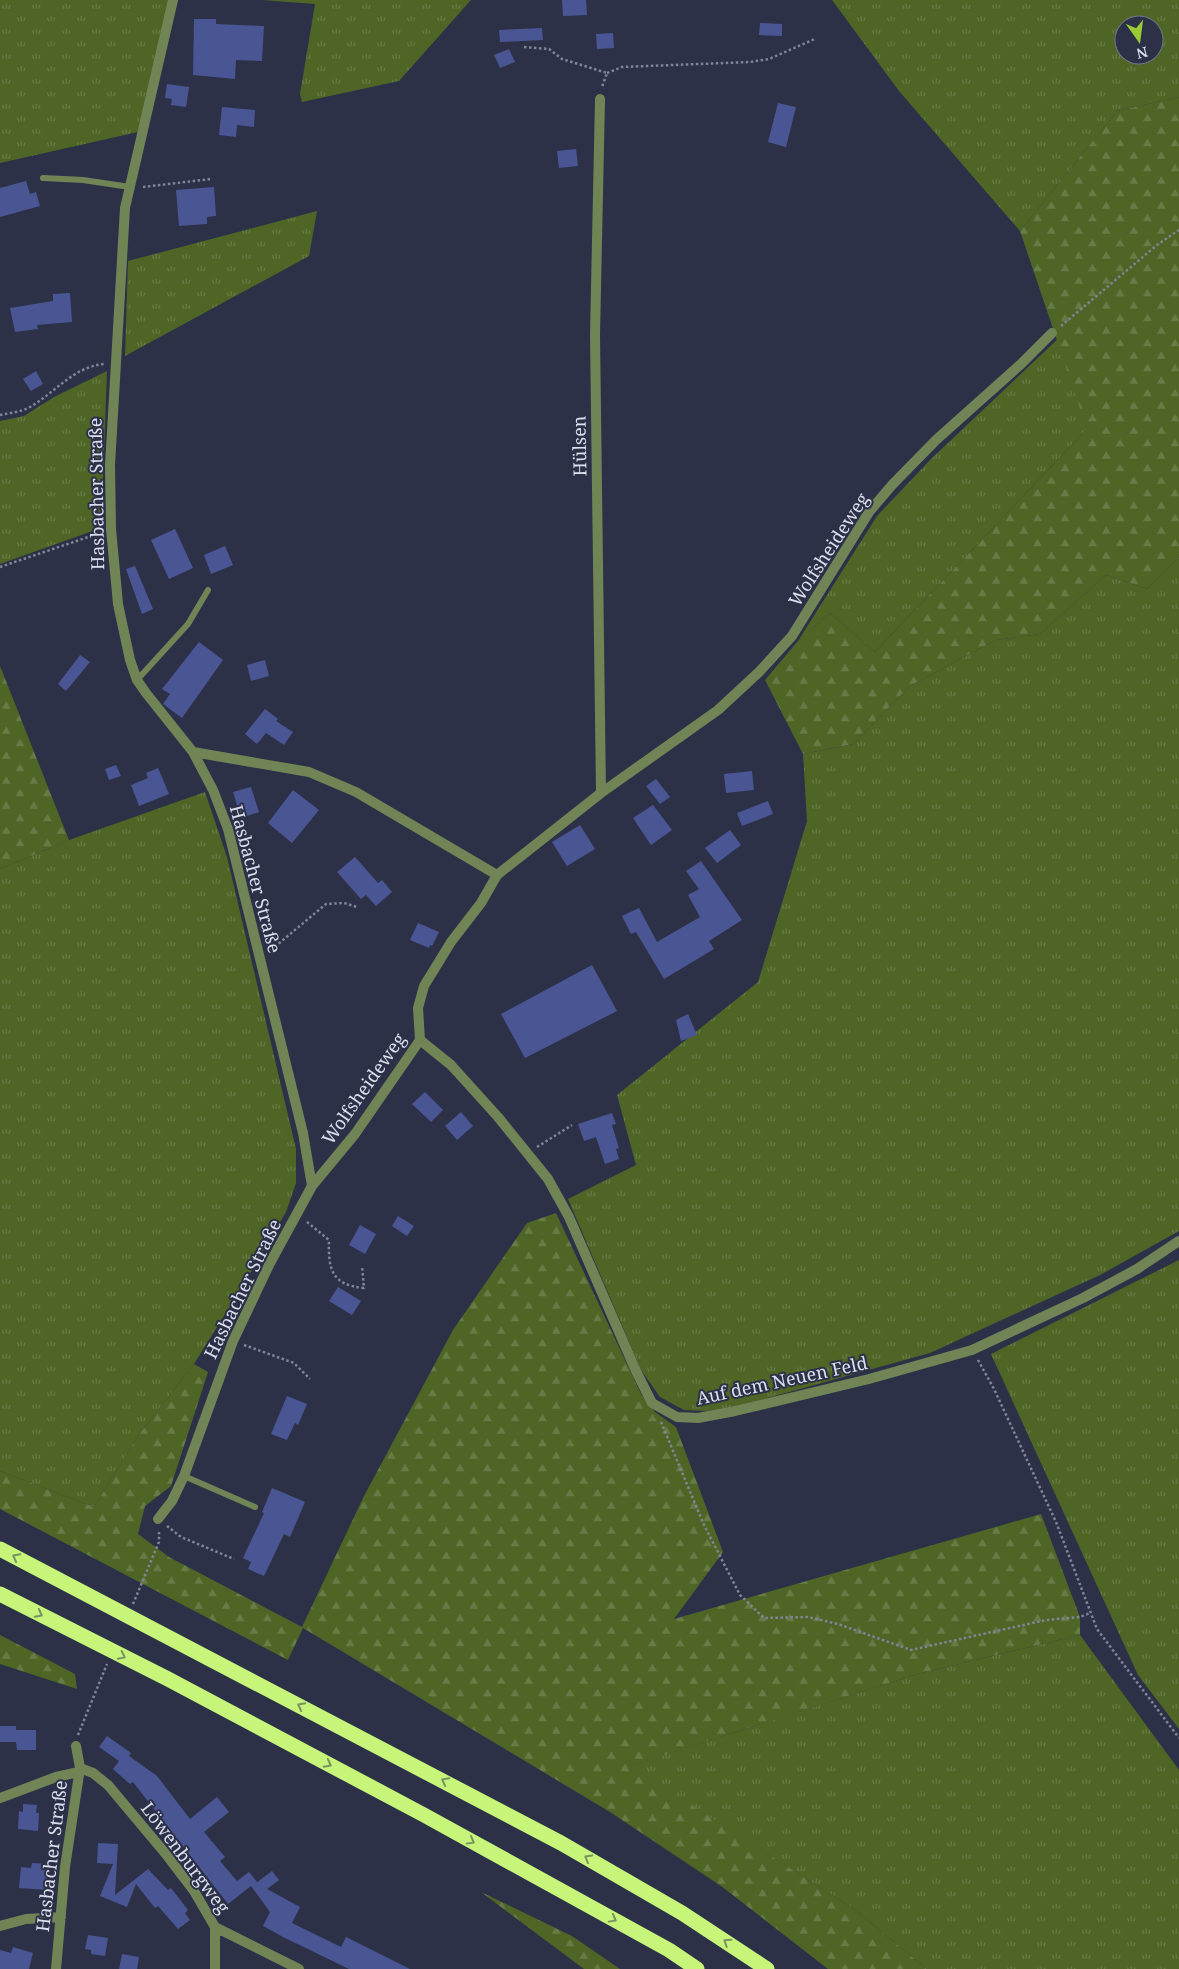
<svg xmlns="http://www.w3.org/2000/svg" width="1179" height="1969" font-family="'Noto Serif',serif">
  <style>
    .grass { fill: url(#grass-tufts); fill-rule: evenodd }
    .forest { fill: url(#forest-firs) }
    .building { fill: #4a5693 }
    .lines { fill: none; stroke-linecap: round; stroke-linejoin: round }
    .path { stroke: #808598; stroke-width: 2.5; stroke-dasharray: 2.5 2.5; stroke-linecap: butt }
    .lane { stroke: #718455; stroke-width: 6 }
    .street { stroke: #718455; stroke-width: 10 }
    .highway { stroke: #c6f57a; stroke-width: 15 }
    .oneway { stroke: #799361 }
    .labels { text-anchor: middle; stroke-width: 4; stroke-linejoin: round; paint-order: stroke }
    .street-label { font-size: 18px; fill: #dbdfee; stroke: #2c3148 }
  </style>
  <defs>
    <pattern id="grass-tufts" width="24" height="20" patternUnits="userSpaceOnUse" patternTransform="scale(1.25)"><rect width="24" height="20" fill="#4e6526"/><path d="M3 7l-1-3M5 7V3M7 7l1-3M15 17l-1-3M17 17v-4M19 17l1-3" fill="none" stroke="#677b46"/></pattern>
    <pattern id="forest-firs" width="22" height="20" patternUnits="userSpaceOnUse" patternTransform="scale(1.25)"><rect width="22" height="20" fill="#4e6526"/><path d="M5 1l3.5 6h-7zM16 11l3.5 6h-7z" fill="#677b46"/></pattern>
  </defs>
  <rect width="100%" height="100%" fill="#2c3148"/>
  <path class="grass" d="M0 0H178L147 130 0 163Z
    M262 0H471L399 81 302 102 300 94 315 4Z
    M832 0H1179V97L1117 111 1020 231 899 91ZM1124 25H1154V55H1124Z
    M317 211 309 256 125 356 128 261Z
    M1062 335 1087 429 875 652 830 613 798 641 877 516 932 458Z
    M107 371 101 528 0 564V421L24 416 54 397Z
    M1179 557V1231L1100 1275 930 1353 742 1405 706 1411 684 1410 660 1397 641 1370 568 1199 636 1165 617 1095 758 982 807 821 803 754 853 744 910 686 996 640 1040 634 1106 575 1147 589Z
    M205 792 227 857 296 1149V1183L286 1212 245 1282 194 1364 140 1433 94 1507 0 1471V869L69 840Z
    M1179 1260V1729L1138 1675 991 1354Z
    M1080 1635 1179 1770V1969H927L854 1909 629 1766 917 1674Z"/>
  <path class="forest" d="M1179 97V557L1147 589 1106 575 1040 634 996 640 910 686 853 744 803 754 765 680 798 641 830 613 875 652 1087 429 1020 231 1117 111Z
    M0 666 69 840 0 869Z
    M556 1213 641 1394 655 1412 676 1427 723 1552 674 1619 1041 1514 1080 1617V1635L917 1674 630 1766 854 1909 927 1969H828L721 1886 610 1812 303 1628 288 1660 0 1509V1471L94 1507 140 1433 194 1364 208 1372 171 1486 145 1506 138 1534 169 1557 302 1627 364 1496 453 1330 527 1223Z
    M0 1635 75 1674 77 1689 0 1664Z
    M481 1892 572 1936 620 1969H584Z"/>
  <path class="building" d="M562 0H586L587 15 563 16Z
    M194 19H216V24L264 26 262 61 236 60 235 79 193 75Z
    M760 23 782 24V36L759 35Z
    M542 28 543 40 500 42 499 30Z
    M613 33 614 48 597 49 596 34Z
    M509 49 515 62 500 68 494 55Z
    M167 84 189 87 186 107 171 105 172 99 165 98Z
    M778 103 796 107 786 147 768 142Z
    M222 107 255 110 254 127 237 125 236 137 219 135Z
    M576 149 578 166 559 168 557 151Z
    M26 181 30 194 36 192 40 206 0 217V188Z
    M214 187 216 216 207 217V224L179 226 176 190Z
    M70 293 72 322 37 325 38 329 15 332 10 308 53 301V294Z
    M36 371 43 384 31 391 23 379Z
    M175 529 193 568 169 579 151 540Z
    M225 546 233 565 211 574 204 555Z
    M135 566 153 609 142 614 126 569Z
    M199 642 223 660 182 718 163 704 170 694 162 689Z
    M80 655 90 662 66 691 58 684Z
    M265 660 269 676 251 681 247 665Z
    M265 709 278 719 276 721 293 732 284 745 266 733 257 744 245 734Z
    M116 765 121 776 109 780 105 769Z
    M158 768 169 794 139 806 131 785 148 778 146 773Z
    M752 771 754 790 726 793 724 774Z
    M656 779 670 797 660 804 646 786Z
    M251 787 259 812 241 818 233 792Z
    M293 790 319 810 292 843 268 823Z
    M768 801 773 814 742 826 737 813Z
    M653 805 672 830 651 845 633 818Z
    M580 825 595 849 567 866 552 842Z
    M730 830 741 845 717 863 705 848Z
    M355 857 378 883 382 880 392 892 376 906 366 895 361 899 337 872Z
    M701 861 742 920 709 941 714 949 664 979 636 932 631 934 622 916 639 908 657 942 700 917 688 895 699 889 686 871Z
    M418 923 439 932 432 946 430 945 429 948 410 940Z
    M592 965 617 1011 525 1058 501 1014Z
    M688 1014 697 1035 681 1041 676 1020Z
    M425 1092 443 1110 431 1122 412 1104Z
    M461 1112 473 1126 457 1140 445 1126Z
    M612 1113 616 1124 612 1125 619 1148 616 1149 619 1159 605 1164 596 1137 584 1141 578 1124Z
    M398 1216 414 1226 407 1236 392 1226Z
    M360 1225 376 1234 365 1254 349 1245Z
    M338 1287 361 1301 352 1315 329 1301Z
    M287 1396 307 1404 298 1425 295 1423 287 1440 271 1434Z
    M272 1488 305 1502 290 1537 284 1534 264 1576 248 1569 251 1562 243 1558 264 1513 262 1512Z
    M0 1726H16V1730H36V1750H17L16 1742H0Z
    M107 1736 131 1753 129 1756 157 1776 190 1819 217 1797 229 1812 204 1832 225 1857 220 1861 237 1881 249 1872 257 1882 256 1883 272 1871 279 1880 267 1889 300 1907 292 1923 341 1947 346 1937 410 1969H349L283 1937 263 1926 270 1912 251 1886 228 1904 133 1782 130 1784 113 1769 119 1761 99 1747Z
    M23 1804 37 1805 36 1813H39L38 1831 18 1829 19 1811 23 1812Z
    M98 1843 118 1844 115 1895 148 1869 168 1890 171 1888 188 1910 185 1913 190 1920 178 1929 158 1906 155 1908 136 1884 127 1907 100 1896 113 1864 97 1863Z
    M32 1863 49 1864 48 1890 19 1888 21 1867 31 1868Z
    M88 1935 108 1938 105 1956 91 1954V1950L85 1949Z
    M13 1947 33 1953 29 1969H0V1950L11 1953Z
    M122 1954 139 1957 137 1969H119Z"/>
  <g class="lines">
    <path class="path" d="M524 47 549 49 562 59 607 73 602 87
      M607 73 622 67 750 62 769 59 815 39
      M143 187 211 179
      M1061 326 1157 245 1179 230
      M0 415C10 413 21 412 30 407 56 392 73 367 104 364
      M0 567 100 533
      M271 950 326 904 344 903 357 907
      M537 1147 572 1125
      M307 1222 329 1240C328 1270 332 1285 364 1288L362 1266
      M244 1345 294 1363 310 1379
      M978 1360 994 1389 1056 1522 1097 1629 1179 1738
      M661 1422 704 1525 740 1595 764 1618 808 1617 838 1624 911 1650 1046 1620 1080 1617 1090 1613
      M167 1526 181 1537 234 1559
      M133 1604 159 1542V1532
      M78 1735 107 1664"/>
    <path class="lane" d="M43 178 83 180 130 187
      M137 680 188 624 208 590
      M184 1476 255 1507"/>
    <path class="street" d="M173 0 125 208 110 465 111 529 118 604 130 660 137 680 146 693 193 752 213 790 228 829 303 1133 312 1186
      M600 99 595 335 601 793
      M193 752 309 772 356 792 497 875
      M420 1040 451 1065 498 1117 548 1179 569 1217 636 1371 652 1403 677 1417 698 1418 735 1411 869 1379 972 1350 1083 1298 1137 1269 1179 1241
      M158 1519 172 1501 184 1476 233 1341 270 1263 312 1186 355 1134 420 1040 418 1008 424 986 451 942 481 903 497 875 601 793 718 710 759 672 792 636 869 512 892 485 936 440 1021 364 1052 333
      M80 1768 93 1773 108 1785 165 1853 194 1891 215 1927 299 1969
      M0 1798 56 1777 79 1772
      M0 1926 26 1919 61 1917
      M56 1969 65 1867 80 1768 76 1746
      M215 1969V1927"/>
    <path class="highway" d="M0 1549 561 1843 682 1913 767 1969
      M0 1594 168 1679 424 1815 669 1950 697 1969"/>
  </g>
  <defs><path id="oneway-chevron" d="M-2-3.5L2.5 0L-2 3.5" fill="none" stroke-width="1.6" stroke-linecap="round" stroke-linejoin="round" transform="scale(1.25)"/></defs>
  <g class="oneway">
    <use href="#oneway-chevron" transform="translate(16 1557) rotate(-152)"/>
    <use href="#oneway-chevron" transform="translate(39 1614) rotate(28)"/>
    <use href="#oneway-chevron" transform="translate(122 1656) rotate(26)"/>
    <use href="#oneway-chevron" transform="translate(301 1706) rotate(-152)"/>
    <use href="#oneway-chevron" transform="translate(328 1764) rotate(28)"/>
    <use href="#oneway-chevron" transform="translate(445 1781) rotate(-152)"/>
    <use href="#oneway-chevron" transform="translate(471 1841) rotate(29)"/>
    <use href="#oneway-chevron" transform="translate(588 1858) rotate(-150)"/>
    <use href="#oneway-chevron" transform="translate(613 1919) rotate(29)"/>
    <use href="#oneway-chevron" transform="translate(727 1942) rotate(-147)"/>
  </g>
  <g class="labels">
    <g class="street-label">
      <text transform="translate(580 446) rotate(-91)" y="6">Hülsen</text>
      <text transform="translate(97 494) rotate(-91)" y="6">Hasbacher Straße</text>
      <text transform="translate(829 550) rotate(-57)" y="6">Wolfsheideweg</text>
      <text transform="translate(255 879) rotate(75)" y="6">Hasbacher Straße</text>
      <text transform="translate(364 1089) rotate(-55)" y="6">Wolfsheideweg</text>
      <text transform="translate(243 1289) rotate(-64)" y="6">Hasbacher Straße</text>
      <text transform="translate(782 1381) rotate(-12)" y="6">Auf dem Neuen Feld</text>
      <text transform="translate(52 1856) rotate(-83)" y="6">Hasbacher Straße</text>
      <text transform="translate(185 1858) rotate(53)" y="6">Löwenburgweg</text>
    </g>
  </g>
  <g transform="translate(1139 40) rotate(166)"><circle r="24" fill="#2c3148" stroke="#72778a"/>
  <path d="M0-4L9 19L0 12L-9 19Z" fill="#9acb35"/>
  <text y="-8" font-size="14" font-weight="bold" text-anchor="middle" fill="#dbdfee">N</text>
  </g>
</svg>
